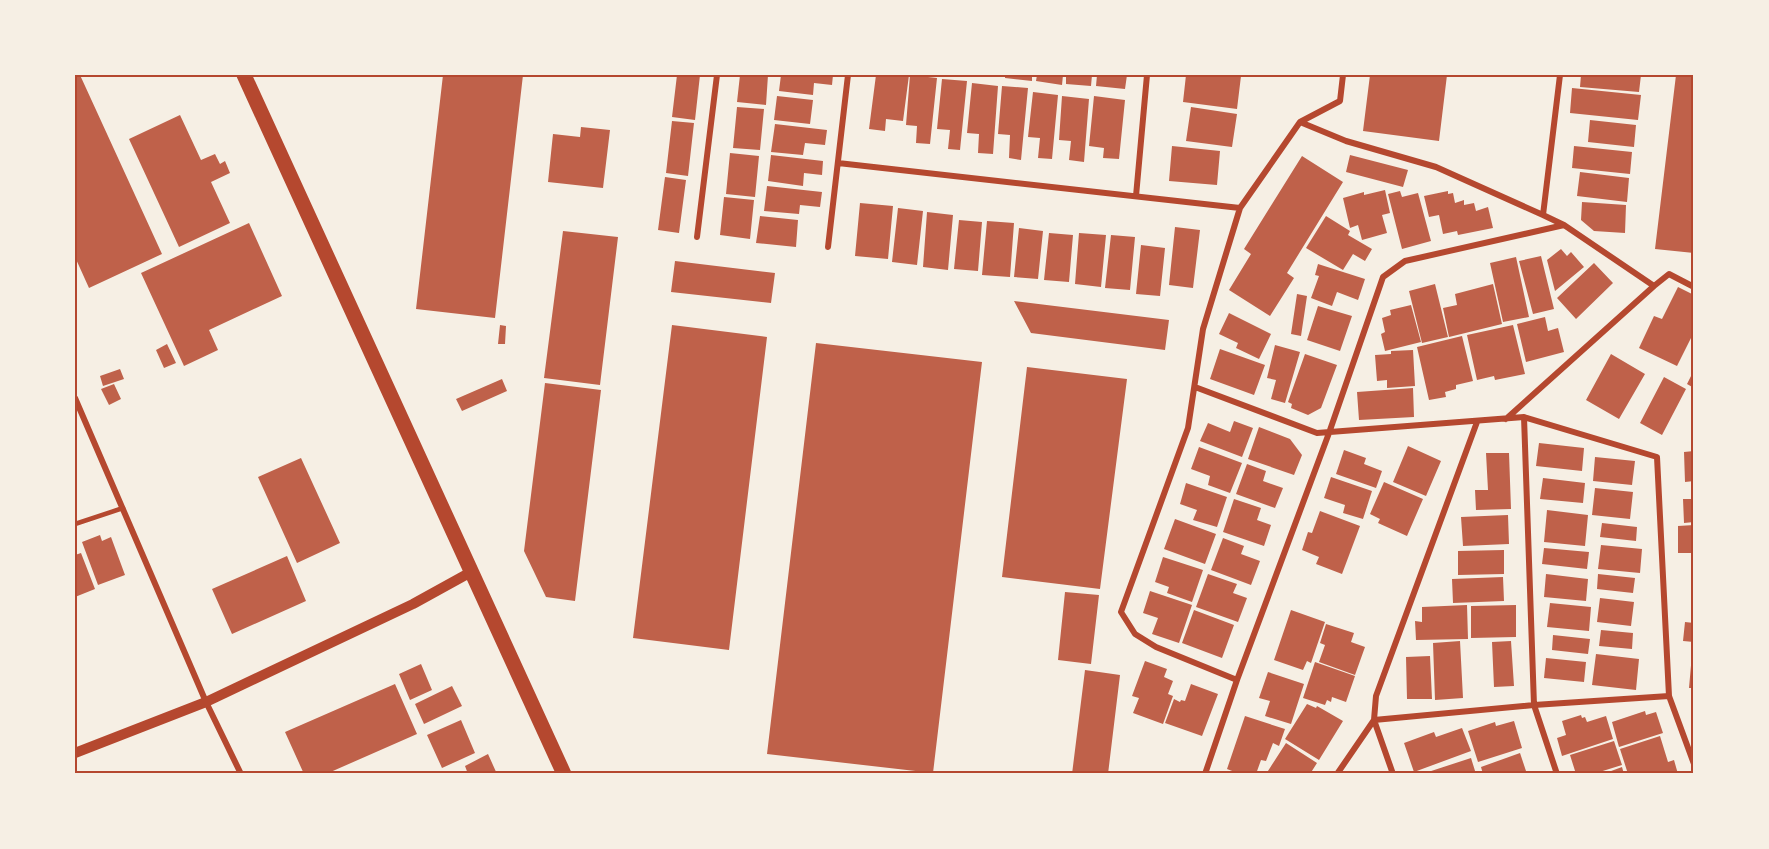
<svg xmlns="http://www.w3.org/2000/svg" width="1769" height="849" font-family="'Space Grotesk',sans-serif">
  <style>
    .building { fill: #bf614a }
    .lines { fill: none; stroke-linecap: round; stroke-linejoin: round }
    .service { stroke: #b5482f; stroke-width: 4.5 }
    .minor { stroke: #b5482f; stroke-width: 6 }
    .tertiary { stroke: #b5482f; stroke-width: 10 }
    .primary { stroke: #b5482f; stroke-width: 15 }
    .neatline { fill: none; stroke: #b5482f; stroke-width: 2 }
  </style>
  <rect width="100%" height="100%" fill="#f6efe4"/>
  <path class="building" d="M75 75H80L162 254 89 288 75 257Z
    M443 75H523L495 318 416 309Z
    M677 75H700L695 120 672 117Z
    M740 75H768L766 105 737 102Z
    M781 75H833L832 85 814 83 813 95 779 91Z
    M876 75H909L903 121 886 119 885 131 869 129Z
    M910 75 937 78 930 144 916 143 917 126 906 125Z
    M1005 75H1032V81L1005 78Z
    M1037 75H1063L1062 85 1036 81Z
    M1066 75H1092L1091 86 1066 84Z
    M1097 75H1127L1125 89 1096 86Z
    M1186 75 1241 76 1237 109 1183 102Z
    M1370 75H1447L1439 141 1363 131Z
    M1581 75H1641L1639 92 1580 87Z
    M1676 75H1694V253L1655 249Z
    M942 79 967 81 960 150 948 149 950 130 937 129Z
    M972 83 998 86 993 154 978 153 979 134 967 133Z
    M1002 86 1028 88 1021 160 1009 158 1010 135 998 134Z
    M1572 88 1641 95 1638 120 1570 113Z
    M1033 92 1058 95 1052 159 1038 158 1040 138 1028 137Z
    M777 96 813 100 810 124 774 120Z
    M1062 96 1089 99 1084 162 1069 160 1071 141 1059 140Z
    M1094 96 1125 100 1119 159 1103 158 1104 148 1089 146Z
    M737 107 764 109 760 150 733 148Z
    M1191 107 1237 114 1232 147 1186 141Z
    M180 115 201 160 215 154 220 164 225 161 230 173 211 182 230 223 179 247 129 139Z
    M1590 120 1636 125 1634 147 1588 142Z
    M672 121 694 123 688 176 666 173Z
    M775 124 827 130 825 145 805 143 803 155 771 152Z
    M581 127 610 130 603 188 548 182 553 134 580 137Z
    M1172 146 1220 151 1217 185 1169 181Z
    M1574 146 1632 152 1630 174 1572 168Z
    M730 153 759 156 755 197 726 194Z
    M771 155 823 161 822 175 804 173 803 186 768 181Z
    M1350 155 1408 170 1403 187 1346 172Z
    M1302 156 1343 182 1287 273 1294 278 1270 316 1229 290 1251 254 1244 249Z
    M1580 172 1629 178 1627 202 1577 196Z
    M665 177 686 180 679 233 658 230Z
    M767 186 822 192 820 207 800 205 799 214 764 211Z
    M1385 190 1390 213 1382 215 1387 233 1362 240 1358 225 1350 228 1343 198 1364 192V195Z
    M1400 191 1402 197 1418 193 1431 241 1402 249 1388 194Z
    M1448 191V194L1453 193 1455 203 1464 200V205L1474 203 1476 211 1488 207 1493 228 1458 235 1457 231 1443 234 1439 215 1429 217 1424 196Z
    M724 197 754 200 750 239 720 235Z
    M1582 202 1626 205 1625 233 1594 231 1581 220Z
    M860 203 893 206 888 259 855 256Z
    M898 208 923 211 917 265 892 262Z
    M927 212 953 215 948 270 923 267Z
    M760 216 798 220 796 247 756 243Z
    M1326 216 1350 231 1348 235 1372 249 1365 261 1353 254 1343 270 1306 248Z
    M959 220 982 222 978 271 954 269Z
    M987 221 1014 223 1010 277 982 275Z
    M249 223 282 296 209 330 218 350 184 366 141 273Z
    M1175 227 1200 230 1193 288 1169 285Z
    M1019 228 1043 231 1038 279 1014 277Z
    M563 231 618 237 600 385 544 378Z
    M1049 233 1073 235 1069 282 1044 280Z
    M1079 233 1106 235 1101 287 1075 284Z
    M1111 235 1135 237 1130 290 1105 288Z
    M1141 245 1165 248 1160 296 1136 294Z
    M1561 249 1567 256 1571 252 1584 267 1555 291 1547 260Z
    M1541 256 1554 309 1533 314 1519 261Z
    M1516 257 1529 317 1503 322 1490 263Z
    M675 261 775 273 771 303 671 292Z
    M1594 263 1613 283 1576 319 1557 298Z
    M1318 264 1365 279 1358 300 1337 292 1332 306 1311 298 1319 276 1315 275Z
    M1435 284 1448 337 1422 343 1409 291Z
    M1493 284 1502 324 1449 337 1443 308 1457 305 1455 294Z
    M1678 287 1694 295V332L1677 366 1639 348 1654 316 1662 319Z
    M1297 294 1307 296 1301 336 1291 334Z
    M1014 301 1169 320 1165 350 1031 333Z
    M1411 305 1421 342 1385 351 1381 334 1385 332 1382 318 1391 315 1390 310Z
    M1318 306 1352 316 1340 351 1307 340Z
    M1229 313 1271 334 1259 359 1236 348 1238 343 1219 334Z
    M1545 317 1548 331 1558 328 1564 352 1526 362 1517 324Z
    M500 325 506 326 505 344H498Z
    M672 325 767 337 729 650 633 638Z
    M1513 325 1525 374 1495 380 1494 376 1477 380 1467 335Z
    M1462 336 1473 381 1456 385V389L1445 392 1446 397 1429 400 1417 347Z
    M816 343 982 362 933 773 767 754Z
    M167 344 176 363 164 368 156 350Z
    M1275 345 1300 352 1285 403 1271 399 1276 380 1267 378Z
    M1220 349 1265 365 1254 395 1210 379Z
    M1413 350 1415 386 1387 388V380L1377 381 1375 355 1391 354V351Z
    M1305 354 1337 365 1321 408 1308 415 1291 408 1292 404 1288 402Z
    M1611 354 1645 374 1619 419 1586 400Z
    M1027 367 1127 379 1100 589 1002 577Z
    M120 369 124 379 103 386 100 376Z
    M1694 370V388L1687 384Z
    M1664 377 1686 389 1662 435 1640 423Z
    M502 379 507 391 462 411 456 399Z
    M545 383 601 390 575 601 546 597 524 551Z
    M114 384 121 399 109 405 101 389Z
    M1413 388 1414 417 1359 420 1357 392Z
    M1234 421 1253 428 1242 457 1200 441 1208 423 1230 432Z
    M1259 427 1290 439 1302 455 1294 475 1248 459Z
    M1539 443 1584 448 1582 471 1536 466Z
    M1408 446 1441 461 1426 496 1393 482Z
    M1199 447 1242 463 1230 493 1208 485 1210 476 1191 469Z
    M1344 450 1366 458 1364 464 1382 471 1376 488 1336 474Z
    M1694 451V481L1685 482 1684 452Z
    M1486 453H1509L1511 509 1476 510 1475 490H1488Z
    M1595 457 1635 461 1632 485 1593 481Z
    M301 458 340 543 297 563 258 477Z
    M1247 464 1266 471 1263 481 1283 488 1275 508 1236 494Z
    M1331 477 1372 491 1363 519 1343 513 1345 505 1324 498Z
    M1543 478 1585 483 1583 503 1540 499Z
    M1384 482 1423 499 1407 536 1378 523 1380 519 1370 514Z
    M1186 483 1227 497 1217 527 1193 520 1197 510 1180 504Z
    M1595 488 1633 492 1630 519 1592 515Z
    M1234 499 1261 508 1257 520 1271 525 1264 546 1223 532Z
    M1683 499H1694V522L1684 523Z
    M1547 510 1588 515 1585 546 1544 542Z
    M1320 511 1360 526 1342 574 1316 564 1319 557 1302 550 1308 532 1312 533Z
    M1508 515 1509 544 1463 546 1461 517Z
    M1175 519 1216 534 1205 564 1164 549Z
    M1602 523 1637 527 1636 541 1600 537Z
    M1694 525V553H1678V526Z
    M100 535 102 541 111 537 125 575 98 585 82 542Z
    M1223 538 1244 546 1241 554 1260 561 1251 585 1211 570Z
    M1601 545 1642 549 1640 573 1598 569Z
    M1544 548 1589 552 1587 569 1542 564Z
    M1504 550V574L1458 575V551Z
    M81 553 95 589 75 597V555Z
    M287 556 306 601 232 634 212 589Z
    M1163 557 1203 570 1192 602 1167 593 1169 587 1155 582Z
    M1208 574 1237 584 1233 593 1247 598 1238 622 1196 607Z
    M1546 574 1588 579 1586 601 1544 597Z
    M1598 574 1635 578 1633 593 1597 589Z
    M1503 577 1504 601 1453 603 1452 579Z
    M1150 591 1192 605 1179 643 1152 634 1158 618 1143 613Z
    M1065 592 1099 595 1091 664 1058 660Z
    M1600 598 1634 602 1631 626 1597 622Z
    M1550 603 1591 607 1589 631 1547 627Z
    M1467 605 1468 639 1416 640 1415 621 1422 622V607Z
    M1516 605V637L1471 638V606Z
    M1194 610 1234 625 1222 658 1182 643Z
    M1291 610 1325 622 1311 663 1307 661 1303 670 1274 660Z
    M1685 622 1694 623V642L1683 641Z
    M1326 624 1354 633 1351 642 1365 647 1355 675 1319 662 1325 645 1320 643Z
    M1601 630 1633 633 1632 649 1599 646Z
    M1553 635 1590 639 1588 654 1552 650Z
    M1460 641 1463 698 1435 700 1433 643Z
    M1511 641 1514 686 1494 687 1492 642Z
    M1596 654 1639 659 1636 690 1592 685Z
    M1692 654H1694V688H1689Z
    M1430 656 1432 699H1407L1406 657Z
    M1546 658 1586 662 1584 682 1544 678Z
    M1145 661 1167 669 1164 677 1173 681 1168 694 1173 696 1163 724 1133 713 1139 698 1132 696Z
    M1315 662 1355 676 1346 702 1332 697 1331 702 1327 700 1325 705 1303 698Z
    M421 664 432 690 410 700 399 674Z
    M1085 670 1120 675 1108 774H1072Z
    M1268 672 1304 684 1291 724 1265 716 1270 701 1259 698Z
    M395 684 417 734 326 774H304L285 732Z
    M1191 684 1218 694 1202 736 1165 723 1174 699 1180 702 1181 700 1185 701Z
    M452 686 462 706 424 724 415 704Z
    M1307 704 1316 708 1317 706 1343 721 1319 760 1285 739Z
    M1645 711 1646 715 1656 712 1663 733 1619 747 1612 722Z
    M1581 715 1582 718 1585 717 1587 722 1606 716 1613 739 1562 756 1557 738 1566 735 1562 721Z
    M1245 716 1285 729 1279 746 1273 743 1266 761 1261 760 1256 774H1240L1227 769Z
    M461 720 475 753 442 768 427 735Z
    M1514 721 1522 748 1478 762 1468 731 1495 722 1496 726Z
    M1462 728 1471 751 1414 772 1404 743 1434 732 1436 737Z
    M1660 736 1668 762 1674 760 1678 774H1628L1620 749Z
    M1614 741 1622 765 1593 774H1576L1570 755Z
    M1286 743 1317 763 1310 774H1266Z
    M1520 753 1527 774H1483L1481 767Z
    M488 754 497 774H468L465 766Z
    M1471 758 1476 774H1422Z
    M1622 767 1624 774H1603Z"/>
  <g class="lines">
    <path class="service" d="M75 524 123 508"/>
    <path class="minor" d="M1300 122 1346 141 1436 167 1543 215 1564 225 1654 286 1669 274 1694 287
      M838 163 1240 208
      M1136 196 1147 75
      M1543 215 1560 75
      M697 237 717 75
      M828 247 848 75
      M1195 387 1317 433 1524 417 1657 457 1669 696 1694 764
      M75 398 206 702 241 774
      M1524 417 1534 705 1557 774
      M1506 419 1654 286
      M1237 680 1156 647 1135 634 1121 612 1188 428 1203 329 1240 208 1300 122 1340 101 1343 75
      M1205 774 1237 680 1329 433 1383 277 1405 261 1564 225
      M1337 774 1374 720 1534 705 1669 696
      M1393 774 1374 720 1376 696 1477 422"/>
    <path class="tertiary" d="M75 753 206 702 413 604 471 572"/>
    <path class="primary" d="M244 75 564 774"/>
  </g>
  <rect width="1769" height="849" fill="none" stroke="#f6efe4" stroke-width="153"/>
  <rect x="76" y="76" width="1616" height="696" class="neatline"/>
</svg>
